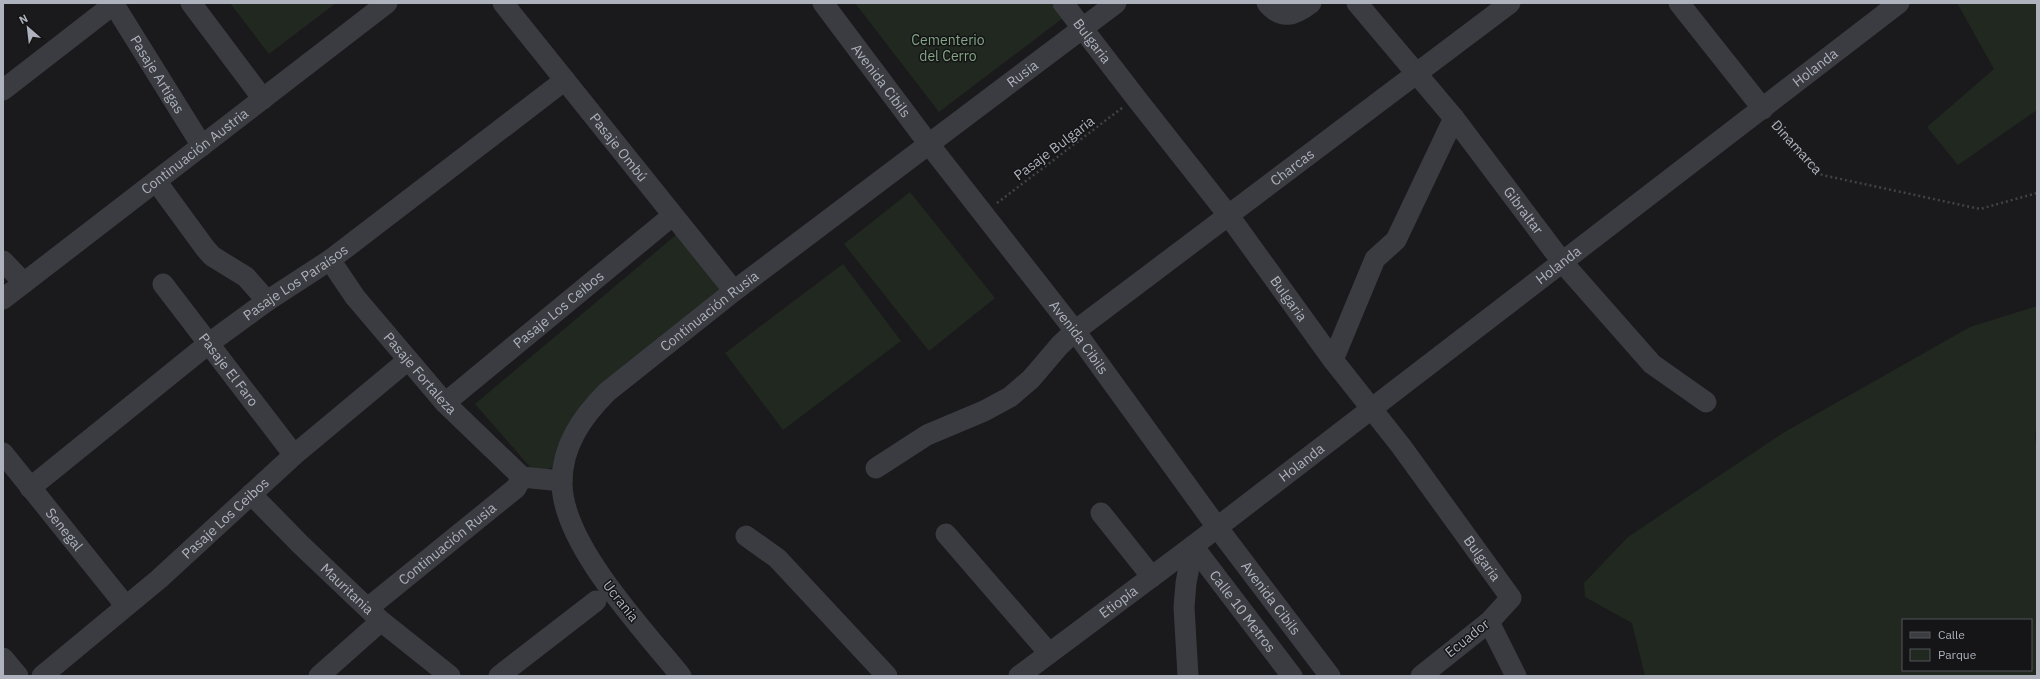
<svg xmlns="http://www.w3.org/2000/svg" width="2040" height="679" font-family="'IBM Plex Sans',sans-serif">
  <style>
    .green { fill: #202820; fill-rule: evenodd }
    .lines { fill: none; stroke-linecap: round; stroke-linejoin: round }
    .path { stroke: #414348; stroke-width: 2.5; stroke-dasharray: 2 3; stroke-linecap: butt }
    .minor { stroke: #3b3c41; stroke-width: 21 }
    .labels { text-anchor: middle; stroke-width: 3; stroke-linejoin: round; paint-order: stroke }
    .park-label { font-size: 14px; fill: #84a684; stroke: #151517 }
    .street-label { font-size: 14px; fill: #adb2bc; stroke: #151517 }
  </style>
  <rect width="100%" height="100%" fill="#1a1a1c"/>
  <path class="green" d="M230 3H336L269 54Z
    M855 3H1051L1063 18 939 112Z
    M1957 3H2037V110L1958 165 1927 127 1994 69Z
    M910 192 995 298 929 351 844 244Z
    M683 229 730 286 606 382 561 465 545 470 530 467 475 404Z
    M843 264 901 341 783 430 725 353Z
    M2037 306V421L2035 436 2037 456V676H1645L1632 623 1585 597 1584 583 1628 537 1783 433 1970 327ZM1903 620H2031V670H1903Z"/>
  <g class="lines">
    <g class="path">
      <path id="s1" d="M1774 122 1822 175 1980 209 2037 193"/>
      <path d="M997 203 1122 108"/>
    </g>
    <g class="minor">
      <path id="s2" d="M113 3 202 146"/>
      <path d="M191 3 263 99"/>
      <path id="s3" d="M503 3 734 291"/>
      <path id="s4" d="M823 3 928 143 1075 331 1217 527 1330 676"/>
      <path id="s5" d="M1063 3 1136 98 1229 216 1333 360 1401 446 1511 598 1489 622 1421 676"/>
      <path d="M1267 3C1282 21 1295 15 1311 3"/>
      <path id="s6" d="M1357 3 1454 118 1563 263 1652 364 1706 402"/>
      <path d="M1679 3 1763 109"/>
      <path d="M3 90 114 4"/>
      <path d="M156 181 205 248 212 256 246 277 267 301"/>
      <path id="s7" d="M330 260 355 297 445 403 522 477"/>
      <path d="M3 261 24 283"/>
      <path id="s8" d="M163 284 294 455"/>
      <path id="s9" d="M3 299 387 3"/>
      <path d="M1333 360 1375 259 1396 240 1454 118"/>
      <path id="s10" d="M445 403 672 216"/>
      <path id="s11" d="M3 453 125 605"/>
      <path id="s12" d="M876 468 927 435 984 411 1010 397 1031 379 1060 345 1075 331 1510 3"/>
      <path d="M522 477 562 481"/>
      <path id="s13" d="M30 488 208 344 267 301 330 260 565 80"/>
      <path id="s14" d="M251 494 300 544 381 621 450 676"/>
      <path d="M1101 513 1152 577"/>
      <path d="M946 534 1049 653"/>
      <path d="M746 536 777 558 887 676"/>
      <path id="s15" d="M1193 546 1292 676"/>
      <path id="s16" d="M368 608 516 488 522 477"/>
      <path d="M1489 622 1516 676"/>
      <path d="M3 658 18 676"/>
      <path id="s17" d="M42 676 159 579 294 455 408 360"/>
      <path d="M319 676 381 621"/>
      <path d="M499 676 596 601"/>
      <path id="s18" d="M681 676C643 629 561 543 562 482 562 446 582 417 607 392L734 291 1116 3"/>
      <path id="s19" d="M1019 676 1193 546 1899 3"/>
      <path d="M1188 676 1184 607 1186 583 1193 546"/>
    </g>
  </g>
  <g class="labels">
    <g class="park-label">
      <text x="948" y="45">Cementerio<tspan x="948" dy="16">del Cerro</tspan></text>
    </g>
    <g class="street-label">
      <text dy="5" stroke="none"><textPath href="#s5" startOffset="48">Bulgaria</textPath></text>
      <text dy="5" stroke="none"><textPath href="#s19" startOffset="1002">Holanda</textPath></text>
      <text dy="5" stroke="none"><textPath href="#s18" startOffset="858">Rusia</textPath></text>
      <text dy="5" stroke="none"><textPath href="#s2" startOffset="84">Pasaje Artigas</textPath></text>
      <text dy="5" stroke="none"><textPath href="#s4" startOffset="97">Avenida Cibils</textPath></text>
      <text dy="5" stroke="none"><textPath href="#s1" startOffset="34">Dinamarca</textPath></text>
      <text dy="5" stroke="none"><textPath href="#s3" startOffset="185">Pasaje Ombú</textPath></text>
      <text transform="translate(1054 148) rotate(-37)" y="5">Pasaje Bulgaria</text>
      <text dy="5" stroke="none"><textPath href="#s9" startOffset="242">Continuación Austria</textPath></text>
      <text dy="5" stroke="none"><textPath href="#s12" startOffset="517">Charcas</textPath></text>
      <text dy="5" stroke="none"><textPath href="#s6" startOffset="266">Gibraltar</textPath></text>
      <text dy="5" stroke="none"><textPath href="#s19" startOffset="678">Holanda</textPath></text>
      <text dy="5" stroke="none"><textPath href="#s13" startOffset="336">Pasaje Los Paraísos</textPath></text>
      <text dy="5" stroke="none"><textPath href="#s5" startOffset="372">Bulgaria</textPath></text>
      <text dy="5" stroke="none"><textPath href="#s10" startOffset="147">Pasaje Los Ceibos</textPath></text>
      <text dy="5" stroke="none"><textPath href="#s18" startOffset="465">Continuación Rusia</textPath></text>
      <text dy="5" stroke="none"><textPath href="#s4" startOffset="421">Avenida Cibils</textPath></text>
      <text dy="5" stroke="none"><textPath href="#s8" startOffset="108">Pasaje El Faro</textPath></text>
      <text dy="5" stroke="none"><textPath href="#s7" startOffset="145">Pasaje Fortaleza</textPath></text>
      <text dy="5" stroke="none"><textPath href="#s19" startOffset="354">Holanda</textPath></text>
      <text dy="5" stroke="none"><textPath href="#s17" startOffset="242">Pasaje Los Ceibos</textPath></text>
      <text dy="5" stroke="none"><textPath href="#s11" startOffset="98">Senegal</textPath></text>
      <text dy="5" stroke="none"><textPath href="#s16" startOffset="102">Continuación Rusia</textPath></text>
      <text dy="5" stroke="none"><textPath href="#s5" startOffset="696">Bulgaria</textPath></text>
      <text dy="5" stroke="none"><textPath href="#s14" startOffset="135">Mauritania</textPath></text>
      <text dy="5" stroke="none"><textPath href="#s4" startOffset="745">Avenida Cibils</textPath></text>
      <text transform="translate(621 601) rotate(52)" y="5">Ucrania</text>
      <text dy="5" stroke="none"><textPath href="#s19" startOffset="124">Etiopía</textPath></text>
      <text dy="5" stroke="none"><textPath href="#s15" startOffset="82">Calle 10 Metros</textPath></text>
      <text transform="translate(1467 638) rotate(-39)" y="5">Ecuador</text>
    </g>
  </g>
  <rect width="2040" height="679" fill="none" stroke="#adb2bc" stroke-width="8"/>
  <rect x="1902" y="619" width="130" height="52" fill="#151517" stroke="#525459"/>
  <rect x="1910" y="632" width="20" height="6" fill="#3b3c41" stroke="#525459"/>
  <text x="1938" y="639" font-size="12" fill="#adb2bc">Calle</text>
  <rect x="1910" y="649" width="20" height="12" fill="#202820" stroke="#525459"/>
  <text x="1938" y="659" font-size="12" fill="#adb2bc">Parque</text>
  <g transform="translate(28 28) rotate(332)" stroke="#151517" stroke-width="3" paint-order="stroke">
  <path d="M0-3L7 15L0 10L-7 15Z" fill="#adb2bc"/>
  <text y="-6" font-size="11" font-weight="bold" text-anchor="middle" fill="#adb2bc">N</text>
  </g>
</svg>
